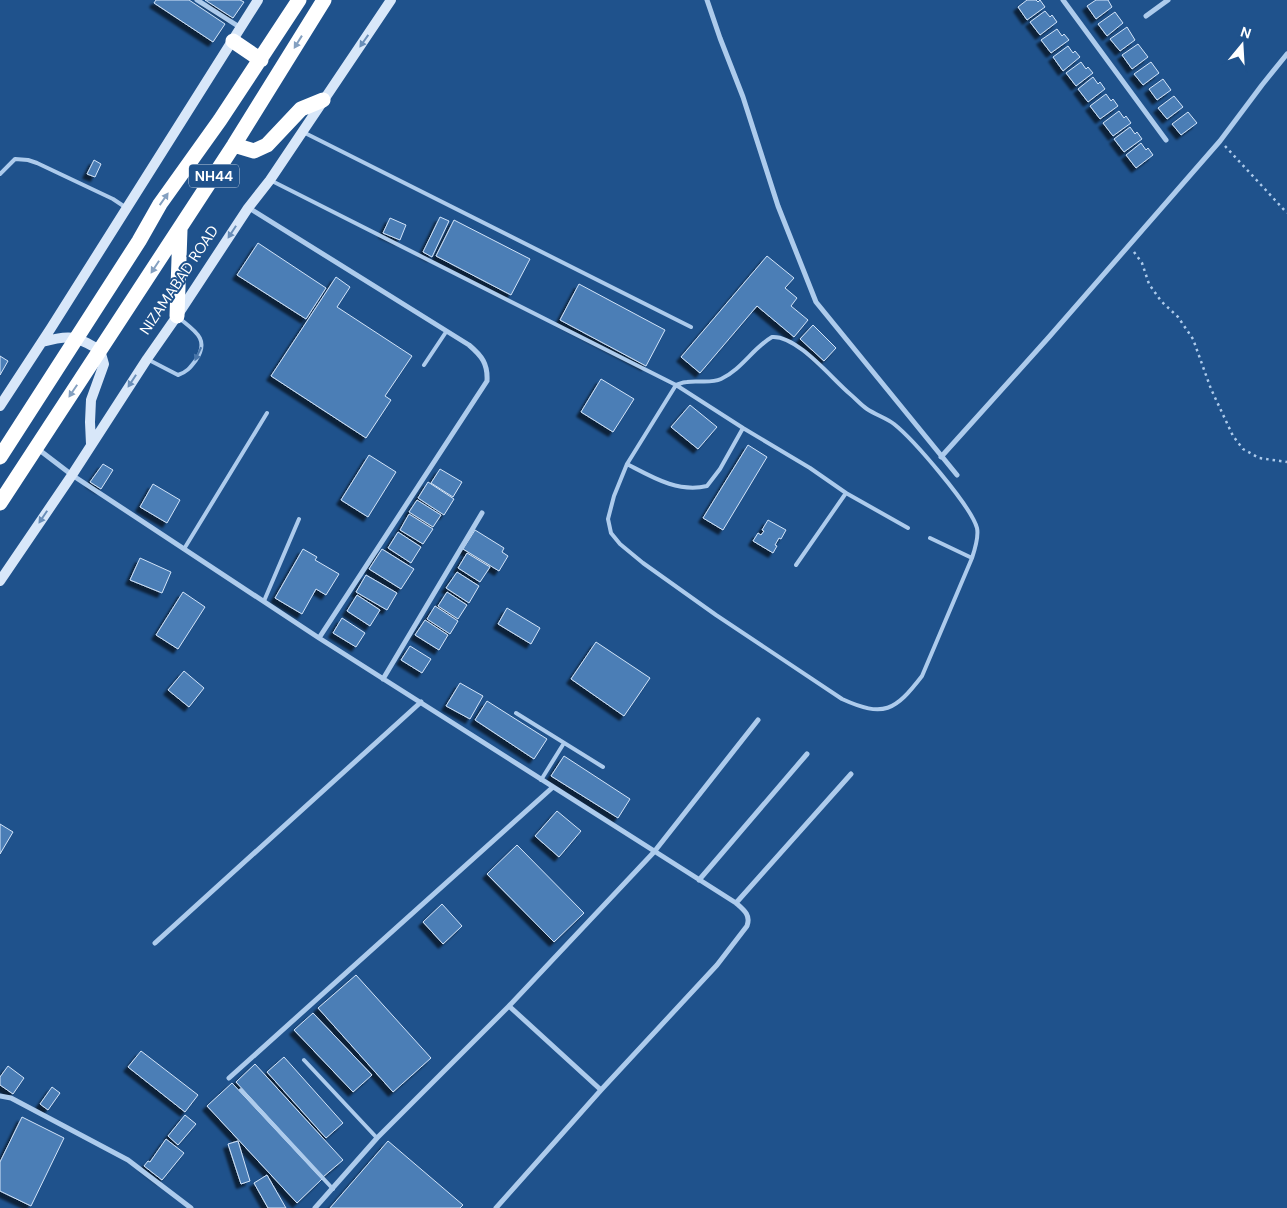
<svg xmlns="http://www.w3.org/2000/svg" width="1287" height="1208" font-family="'DM Sans',sans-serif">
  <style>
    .building { fill: #4c7eb6; stroke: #d2e4f9; filter: url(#shadow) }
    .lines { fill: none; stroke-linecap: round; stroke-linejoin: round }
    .path { stroke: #adcbec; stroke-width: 2.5; stroke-dasharray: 2.5 4; stroke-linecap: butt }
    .lane { stroke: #adcbec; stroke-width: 4 }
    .street { stroke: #adcbec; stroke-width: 5 }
    .secondary { stroke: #d8e7f9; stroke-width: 10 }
    .highway { stroke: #fff; stroke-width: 15 }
    .oneway { fill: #698eb8 }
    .oneway2 { fill: #84a0c0 }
    .oneway3 { fill: #4a76a9 }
    .labels { text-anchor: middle; stroke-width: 4; stroke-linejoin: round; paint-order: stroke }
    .shield { fill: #1f528c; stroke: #bccbdc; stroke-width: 1 }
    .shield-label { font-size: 14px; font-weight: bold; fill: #fff }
    .street-label { font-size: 15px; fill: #fff; stroke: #1f528c }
  </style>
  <defs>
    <filter id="shadow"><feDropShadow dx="-4.5" dy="4.5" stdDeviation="1" flood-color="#0009"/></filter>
  </defs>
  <rect width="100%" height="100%" fill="#1f528c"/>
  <path class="building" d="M156 0H189L225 24 213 42 154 3Z
    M205 0H240L244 2 233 18Z
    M1027 0H1036L1038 2 1040 0 1045 7 1027 20 1018 7Z
    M1096 0H1108L1112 7 1096 19 1087 6Z
    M1045 11 1050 17 1052 15 1057 22 1040 35 1030 22Z
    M1115 12 1123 23 1107 36 1098 24Z
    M1127 27 1135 40 1120 51 1110 39Z
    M1057 29 1062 36 1064 34 1069 40 1051 53 1041 40Z
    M1138 44 1148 57 1132 69 1122 55Z
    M1068 46 1073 53 1075 51 1080 57 1063 71 1053 57Z
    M1081 62 1086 69 1088 67 1093 73 1076 86 1066 73Z
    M1151 62 1159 73 1143 85 1134 74Z
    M1093 77 1098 84 1100 82 1105 89 1088 102 1078 89Z
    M1163 79 1171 90 1157 100 1149 89Z
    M1106 94 1111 101 1113 99 1118 106 1100 119 1090 106Z
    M1174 96 1183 107 1167 119 1158 108Z
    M1119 111 1124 118 1126 116 1131 123 1113 136 1103 123Z
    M1188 112 1197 123 1181 135 1172 124Z
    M1130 127 1135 134 1137 132 1142 139 1124 152 1114 139Z
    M1141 143 1146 150 1148 148 1153 155 1136 168 1126 155Z
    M94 160 101 164 95 177 87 174Z
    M440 217 449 221 432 257 423 252Z
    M390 218 406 225 400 240 383 233Z
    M454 220 530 259 511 295 436 256Z
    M258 243 326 288 306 319 237 275Z
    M767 256 794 278 785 288 797 298 791 306 808 320 794 337 757 306 700 373 681 357Z
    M336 277 350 287 337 307 412 356 385 396 391 400 366 438 271 376Z
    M579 284 665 330 646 366 560 320Z
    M813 325 836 348 824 361 800 339Z
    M0 356 8 361 0 375Z
    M601 379 634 399 613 432 581 412Z
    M690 405 717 427 698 449 671 427Z
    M748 445 767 457 723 530 703 518Z
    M369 455 396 472 368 517 341 500Z
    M103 464 113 470 101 489 90 482Z
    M440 469 462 482 453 497 431 483Z
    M428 482 454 499 444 515 418 498Z
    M153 484 180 500 167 523 140 507Z
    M417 500 441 515 433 527 409 512Z
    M409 514 433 529 423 544 400 530Z
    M768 520 786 530 781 539 779 538 775 545 777 546 773 553 753 541 758 533 761 535 764 531 762 530Z
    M475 530 504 548 502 552 508 556 499 571 463 549Z
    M398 532 421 547 411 563 388 548Z
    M303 549 317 557 315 560 339 574 326 595 316 589 302 614 275 598Z
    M382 549 414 569 401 589 369 569Z
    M467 553 490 567 480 582 458 568Z
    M140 558 171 572 162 593 130 580Z
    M457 572 479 586 469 603 446 588Z
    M366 575 397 593 387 610 356 592Z
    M183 592 205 607 178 649 156 635Z
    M447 592 467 605 458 619 438 606Z
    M357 595 380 610 370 626 347 611Z
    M435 606 458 621 450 634 427 619Z
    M507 608 540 628 531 644 498 624Z
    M342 618 365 633 356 647 333 633Z
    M425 620 448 635 439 650 415 635Z
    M596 642 650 678 624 716 571 679Z
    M410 646 431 659 422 673 401 660Z
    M184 671 204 688 189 707 168 690Z
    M460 683 483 696 470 719 446 706Z
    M487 701 547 739 534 759 475 720Z
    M564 756 630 799 618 818 551 776Z
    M557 811 581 831 559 857 535 836Z
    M0 824 13 832 0 854Z
    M517 845 584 913 554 942 487 874Z
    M442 904 462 926 443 944 423 922Z
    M356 975 431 1058 393 1092 318 1008Z
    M313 1013 372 1075 353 1092 294 1030Z
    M141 1051 198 1095 185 1112 128 1067Z
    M284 1057 343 1123 326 1138 267 1072Z
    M255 1064 343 1160 323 1177 236 1082Z
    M8 1066 24 1078 13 1094 0 1085V1077Z
    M232 1083 322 1179 297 1203 207 1106Z
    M52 1087 60 1093 48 1110 40 1104Z
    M185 1115 196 1124 178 1145 168 1136Z
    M22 1117 64 1138 31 1206 0 1191V1162Z
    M166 1139 184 1153 162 1180 144 1166 148 1161 150 1162Z
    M238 1141 250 1181 241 1184 228 1144Z
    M388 1141 463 1205 460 1208H330Z
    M267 1175 286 1208H268L254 1183Z"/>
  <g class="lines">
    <path class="path" d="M1225 146 1287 213
      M1134 252 1142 263 1149 284 1161 301 1178 317 1193 339 1211 389 1233 436 1243 449 1259 458 1287 462"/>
    <path class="lane" d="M303 132 691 327
      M0 174 15 159 28 160 37 163 113 199 125 207
      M270 180 676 385 743 428 810 468 846 493 908 528
      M772 337C797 335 832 379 850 394 856 399 861 405 867 409 876 415 886 418 894 424 913 439 971 506 977 528 979 537 975 549 972 558L922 676C895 711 884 718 842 699L716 615 643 563 620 544 611 533 608 519 614 496 627 464 676 385C679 384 683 382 687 382 698 380 710 384 721 379 742 369 753 348 772 337Z
      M149 360 178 375C187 372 190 368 196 360 210 339 195 331 179 318
      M424 365 446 332
      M627 464C652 477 678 493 707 486L720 469 743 428
      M930 538 972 558
      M184 549 267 413
      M796 565 846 493
      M264 601 299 519
      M516 713 603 767
      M541 780 564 743
      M304 1060 377 1138
      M241 1090 333 1189"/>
    <path class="street" d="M197 0 241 28
      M707 0 720 38 743 97 778 206 816 302 957 475
      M1063 0 1166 140
      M1146 16 1168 0
      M249 208 469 345C482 356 488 364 487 381L319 638
      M38 449 72 475 319 638 736 903C744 910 751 915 747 926L717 965 601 1090 496 1208
      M941 457 1049 337 1220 141 1262 85 1287 54
      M383 679 482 513
      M699 880 807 754
      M736 903 851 774
      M155 943 421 702
      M509 1006 601 1090
      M229 1078 553 787
      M0 1096 11 1098 128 1160 191 1208
      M315 1208 377 1138 509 1006 654 852 758 720"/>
    <path class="secondary" d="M42 342C71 334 75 336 100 350L104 364 91 400 90 422 91 444
      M0 406 51 328 258 0
      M0 581 72 475 147 359 177 316 248 208 270 180 391 0"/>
    <path class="highway" d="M233 41 261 60
      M234 145 254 151 267 145 301 109 323 100
      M177 316 180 230
      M0 457 139 241 160 204 220 120 299 0
      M0 503 234 145 324 0"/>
  </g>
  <defs><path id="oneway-solid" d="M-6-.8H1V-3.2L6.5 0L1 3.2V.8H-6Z" transform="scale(1.25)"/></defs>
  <g class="oneway">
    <use href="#oneway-solid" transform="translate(364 41) rotate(125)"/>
    <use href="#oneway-solid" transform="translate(232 232) rotate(123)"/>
    <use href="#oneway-solid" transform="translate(132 381) rotate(123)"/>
    <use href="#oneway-solid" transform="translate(43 517) rotate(124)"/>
  </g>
  <g class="oneway2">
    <use href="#oneway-solid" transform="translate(298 42) rotate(122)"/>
    <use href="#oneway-solid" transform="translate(164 199) rotate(-55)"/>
    <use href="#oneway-solid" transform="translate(155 267) rotate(123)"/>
    <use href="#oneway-solid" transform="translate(73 391) rotate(124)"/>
  </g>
  <use class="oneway3" href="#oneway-solid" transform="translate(198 354) rotate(115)"/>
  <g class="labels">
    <rect class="shield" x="189" y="164.5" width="50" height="23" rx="4"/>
    <g class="shield-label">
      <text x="214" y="181">NH44</text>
    </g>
    <g class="street-label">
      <text transform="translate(179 280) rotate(-56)" y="5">NIZAMABAD ROAD</text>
    </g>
  </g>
  <g transform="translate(1242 45) rotate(18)" stroke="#1f528c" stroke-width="4" paint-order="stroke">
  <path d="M0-4L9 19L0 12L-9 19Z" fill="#ffffff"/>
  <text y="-8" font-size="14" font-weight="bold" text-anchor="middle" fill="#ffffff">N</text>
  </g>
</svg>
